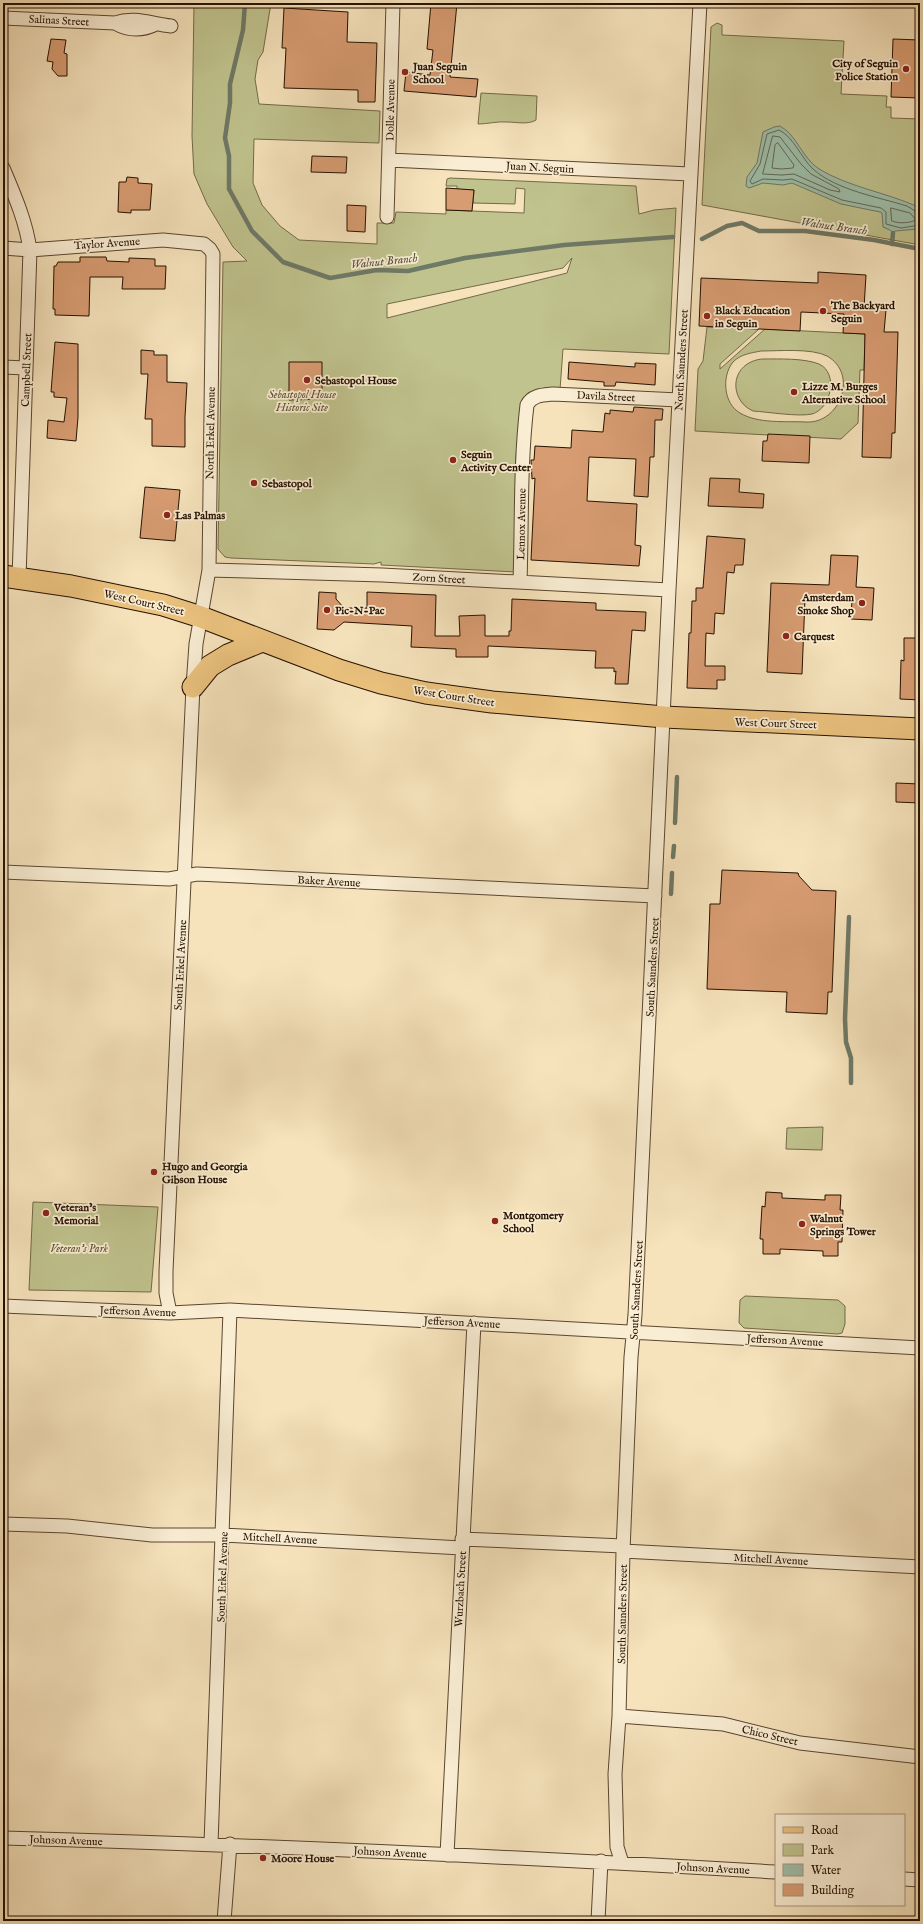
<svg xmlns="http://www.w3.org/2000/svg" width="923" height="1924" font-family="'IM FELL English',serif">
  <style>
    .green { fill: #c0c38e; stroke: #736a47; fill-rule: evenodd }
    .water { fill: #9ebfaa; stroke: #6e7966 }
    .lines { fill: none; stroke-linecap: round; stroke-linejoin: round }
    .shore { stroke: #626855; stroke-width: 1 }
    .stream { stroke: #6e7966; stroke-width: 4.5 }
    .building { fill: #d89c72; stroke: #261100 }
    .street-casing { stroke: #5a462f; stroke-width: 15 }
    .primary-casing { stroke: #261100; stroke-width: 23 }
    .street { stroke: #f9edd3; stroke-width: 13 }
    .primary { stroke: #ebc27e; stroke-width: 21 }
    .poi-dot { fill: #8f2418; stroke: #f9edd3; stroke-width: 1.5 }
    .labels { text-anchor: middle; stroke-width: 3.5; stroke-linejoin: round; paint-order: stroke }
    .street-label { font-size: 11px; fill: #261100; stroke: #f9edd3 }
    .poi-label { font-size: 11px; font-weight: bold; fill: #261100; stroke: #f9edd3; text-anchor: start }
    .park-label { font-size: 11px; font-style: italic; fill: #5c4f32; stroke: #f9edd3 }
    .water-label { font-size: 12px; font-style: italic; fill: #504e3c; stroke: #f9edd3 }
  </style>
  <rect width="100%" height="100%" fill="#f6e3bc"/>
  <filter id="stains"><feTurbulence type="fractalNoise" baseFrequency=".005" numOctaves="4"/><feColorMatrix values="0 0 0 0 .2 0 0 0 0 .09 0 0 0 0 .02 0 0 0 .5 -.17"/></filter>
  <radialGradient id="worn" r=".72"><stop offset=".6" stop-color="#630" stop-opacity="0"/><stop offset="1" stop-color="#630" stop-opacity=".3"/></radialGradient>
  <path class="green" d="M194 3H271L263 52 258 60 255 79 259 104 380 111 379 143 254 139 253 183 262 205 280 226 299 240 377 244V223H394L396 212 446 214V210L524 213 525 189 516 188 515 204 473 203 474 190H470V198H457V186H446L447 179 450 178 636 186 639 214 654 210 676 208 669 354 563 349 560 390 532 392 517 444 516 458V572L381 565V562L374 564 231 558 225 557 218 549 223 262 247 261 233 247 207 204 194 174 192 136ZM572 258 567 273 387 318V304L563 268Z
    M717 23 722 25V35L844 41 841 94 887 96 886 107H891V118L920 119V245L702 205 711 27Z
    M481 93 537 96 536 120C528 125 516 122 507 122 498 121 488 124 478 124Z
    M707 327 759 329 720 364V369L765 329 865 334 864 370H860L858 423 841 439 695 431 698 369 703 361ZM761 351C779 351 811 348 827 356 859 374 840 424 806 422 786 421 758 424 740 413 724 404 721 377 733 362 741 354 751 353 761 351Z
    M763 359C779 359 804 358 819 364 839 373 831 409 812 414 799 417 768 412 753 411 732 402 729 372 751 362 755 360 760 359 763 359Z
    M823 1127 822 1150 786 1149 787 1128Z
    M33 1202 158 1207 151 1292 29 1290Z
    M745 1296 838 1300 845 1306V1324L842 1333 838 1334 744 1328 739 1323 740 1300Z"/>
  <path class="water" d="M780 126C797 135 802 158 819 169 849 187 884 192 916 206L920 210V227L918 229 895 231 893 233 890 230 883 227 882 213 880 212 841 204 792 183 783 185 763 183 749 188 746 186 747 177 757 163 763 132 774 127Z"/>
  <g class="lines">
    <path class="shore" d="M773 136 780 137 801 164 811 174 839 189 840 192 830 190 794 174 782 175 763 174Z
      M778 143 794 165 793 168 781 169 772 168 775 145Z
      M891 208 910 213 916 220C910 223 899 224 892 221Z
      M920 213C915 212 911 208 907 206 878 197 836 190 813 169 801 158 794 137 779 130L767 134 760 164 750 181 752 184 763 179 783 180 792 179 842 200 881 208 886 212V224L901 228 920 225"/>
    <path class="stream" d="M245 3 243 30 230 84V103L225 138 229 156V189L252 231 283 262 330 278 377 270 408 271 465 258 564 245 673 237
      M702 239 727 226 742 223 759 231H805L874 240 920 249
      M892 244 893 233
      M675 823 677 777
      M673 857 674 846
      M671 894 672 873
      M849 917 845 1019 846 1042 851 1058V1083"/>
  </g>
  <path class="building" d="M431 3H457L450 77 478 79 476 97 404 91 406 72 430 75 433 50 427 49Z
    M284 8 348 12 347 42 377 43 375 102H358V90L284 88 286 48H282Z
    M51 39 66 40 64 53 67 54V76H58L52 69 53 62 47 61Z
    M893 39 920 40V98L891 97Z
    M312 156 347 157 346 173 311 172Z
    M127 177 138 178V183L152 184 150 210H131V213L118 212 119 182H126Z
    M446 188 474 190 472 211 446 210Z
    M347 205 366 206 365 232 347 231Z
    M80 257H106L107 261 129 262V258L155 259V266H166L165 289H122L123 277H90L89 316 55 315V309H53L54 266H56L58 262H80Z
    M818 272 866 275 864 308 886 310 884 332H898L895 433H892L891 458 862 457 865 334 843 333 844 314 801 312 800 331 699 326 701 278 818 283Z
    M55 342 78 344V417L76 441 47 438 48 420 64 422 67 398 54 397V392H51Z
    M141 350 154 351V355H167V382L187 383 185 417V447L152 446V419H145L148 374H141Z
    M289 362H322V399L289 400Z
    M569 362 635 367V363L656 364 655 385 616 382 615 386H604V382L568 379Z
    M634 407 663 409 662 420H655L654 457H650L648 497 634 496 636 459 589 457 587 501 637 504 635 545 641 546 639 566 531 560 535 478 532 479 531 460H534L535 446 571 448 572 430 603 432 605 413 610 414V410L633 412Z
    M768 434 810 436 809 463 762 461 763 441H767Z
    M710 478 740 479 739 492 764 494 763 508 708 506Z
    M145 487 180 490 175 541 140 538Z
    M707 536 745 539 743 565H735L734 573 727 572 724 614 715 613 714 634 706 633 705 666H725V680H717V689L687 688 689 633H691L692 601H696V588H703Z
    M831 555 858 556 856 587 874 588 872 620 851 619 852 600 805 598 802 674 767 672 771 583 829 585Z
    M319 592 336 593V599L344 608H367V592L436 595 435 636H460L459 616 485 615V636H509V631H511L512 599 596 603V610L646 612 645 631 632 630 628 684H615L616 671 614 672V668H595L596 651 488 646V657H456V649L411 647 412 626 344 622 334 630 317 629Z
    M904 638H919L920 700 900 699 901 660 904 661Z
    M896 783 920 784V803L896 802Z
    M722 870 798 873 799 876 812 890 836 891 832 992H828L827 1014 786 1012 787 992 707 989 710 904H720Z
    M766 1192 782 1193V1198L825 1200V1195H841L840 1210H843L842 1242H838V1256H823V1251L780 1249V1254H763V1239H760L762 1206 765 1207Z"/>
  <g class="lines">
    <defs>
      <path id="street" d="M3 18 115 23C135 16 151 24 171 26
        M115 23C129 31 142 31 156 24
        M389 160 690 174
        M3 168C14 194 26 221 30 250L19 578
        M387 217 393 3
        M3 248 30 250 163 240 204 244 210 249 213 254 209 570 196 644 193 687 166 1271V1293L170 1313
        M3 367 26 368
        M209 570 382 575 669 590
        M520 582C522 523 520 464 527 405 532 395 543 395 553 394L679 400
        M3 872 169 879 197 874 655 896
        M3 1306 170 1313 230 1310 920 1348
        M3 1524 67 1526 152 1535H223L462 1548
        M462 1539 623 1546
        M623 1551 920 1567
        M619 1716 723 1724 800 1743 920 1757
        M3 1838C261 1845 519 1857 776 1872
        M211 1844 230 1310
        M447 1855 474 1323
        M622 1863 617 1847 615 1774 619 1716 623 1551 631 1357 635 1315 669 590 700 3
        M904 1879 920 1880
        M224 1921 230 1844
        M598 1921 601 1861"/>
      <path id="primary" d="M3 576 71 586 163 605 201 617 339 670 381 683 426 693 492 702 664 717 920 729
        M193 687 210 666 228 655 262 641"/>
    </defs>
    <use href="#street" class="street-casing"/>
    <use href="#primary" class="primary-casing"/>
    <use href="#street" class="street"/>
    <use href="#primary" class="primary"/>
  </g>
  <g class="poi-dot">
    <circle cx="906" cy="69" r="4"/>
    <circle cx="405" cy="72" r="4"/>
    <circle cx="823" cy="311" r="4"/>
    <circle cx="707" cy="316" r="4"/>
    <circle cx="307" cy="380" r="4"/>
    <circle cx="794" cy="392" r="4"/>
    <circle cx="453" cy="460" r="4"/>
    <circle cx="254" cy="483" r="4"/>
    <circle cx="167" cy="515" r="4"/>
    <circle cx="862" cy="603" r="4"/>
    <circle cx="327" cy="610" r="4"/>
    <circle cx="786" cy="636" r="4"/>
    <circle cx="154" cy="1172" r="4"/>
    <circle cx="46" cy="1213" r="4"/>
    <circle cx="495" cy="1221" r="4"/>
    <circle cx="802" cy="1224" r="4"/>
    <circle cx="263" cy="1858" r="4"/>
  </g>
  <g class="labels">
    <g class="street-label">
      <text transform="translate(59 20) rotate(3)" y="4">Salinas Street</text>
      <text transform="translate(390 110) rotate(-89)" y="4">Dolle Avenue</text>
      <text transform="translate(540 167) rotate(3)" y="4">Juan N. Seguin</text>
      <text transform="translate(107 243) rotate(-4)" y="4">Taylor Avenue</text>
      <text transform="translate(681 360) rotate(-87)" y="4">North Saunders Street</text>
      <text transform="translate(26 370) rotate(-88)" y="4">Campbell Street</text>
      <text transform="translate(606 396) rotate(3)" y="4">Davila Street</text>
      <text transform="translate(210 433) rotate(-89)" y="4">North Erkel Avenue</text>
      <text transform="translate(521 524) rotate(-89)" y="4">Lennox Avenue</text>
      <text transform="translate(439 578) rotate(3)" y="4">Zorn Street</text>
      <text transform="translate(144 602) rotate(13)" y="4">West Court Street</text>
      <text transform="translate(454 696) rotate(9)" y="4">West Court Street</text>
      <text transform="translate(776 723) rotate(2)" y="4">West Court Street</text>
      <text transform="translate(329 881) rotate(3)" y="4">Baker Avenue</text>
      <text transform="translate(180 965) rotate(-87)" y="4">South Erkel Avenue</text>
      <text transform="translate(652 967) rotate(-87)" y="4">South Saunders Street</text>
      <text transform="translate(636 1290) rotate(-87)" y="4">South Saunders Street</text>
      <text transform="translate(138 1311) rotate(2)" y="4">Jefferson Avenue</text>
      <text transform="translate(462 1322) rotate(3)" y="4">Jefferson Avenue</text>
      <text transform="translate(785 1340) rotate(3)" y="4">Jefferson Avenue</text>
      <text transform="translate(280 1538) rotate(3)" y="4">Mitchell Avenue</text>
      <text transform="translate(771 1559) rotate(3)" y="4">Mitchell Avenue</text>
      <text transform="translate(222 1577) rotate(-88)" y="4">South Erkel Avenue</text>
      <text transform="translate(460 1589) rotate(-87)" y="4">Wurzbach Street</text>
      <text transform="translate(622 1614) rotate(-89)" y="4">South Saunders Street</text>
      <text transform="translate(770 1735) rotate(13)" y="4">Chico Street</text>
      <text transform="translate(66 1840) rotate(2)" y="4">Johnson Avenue</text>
      <text transform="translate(390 1852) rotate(3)" y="4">Johnson Avenue</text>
      <text transform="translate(713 1868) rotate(3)" y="4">Johnson Avenue</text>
    </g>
    <g class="poi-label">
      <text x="898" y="67" text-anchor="end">City of Seguin<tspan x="898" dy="13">Police Station</tspan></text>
      <text x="413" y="70">Juan Seguin<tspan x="413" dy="13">School</tspan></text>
      <text x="831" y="309">The Backyard<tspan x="831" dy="13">Seguin</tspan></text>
      <text x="715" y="314">Black Education<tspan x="715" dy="13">in Seguin</tspan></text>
      <text x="315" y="384">Sebastopol House</text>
      <text x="802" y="390">Lizze M. Burges<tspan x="802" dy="13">Alternative School</tspan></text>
      <text x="461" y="458">Seguin<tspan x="461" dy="13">Activity Center</tspan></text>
      <text x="262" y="487">Sebastopol</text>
      <text x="175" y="519">Las Palmas</text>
      <text x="854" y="601" text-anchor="end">Amsterdam<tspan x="854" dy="13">Smoke Shop</tspan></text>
      <text x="335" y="614">Pic-N-Pac</text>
      <text x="794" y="640">Carquest</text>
      <text x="162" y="1170">Hugo and Georgia<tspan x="162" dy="13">Gibson House</tspan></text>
      <text x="54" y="1211">Veteran’s<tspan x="54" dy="13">Memorial</tspan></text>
      <text x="503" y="1219">Montgomery<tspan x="503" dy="13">School</tspan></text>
      <text x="810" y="1222">Walnut<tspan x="810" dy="13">Springs Tower</tspan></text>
      <text x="271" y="1862">Moore House</text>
    </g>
    <g class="park-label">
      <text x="302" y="398">Sebastopol House<tspan x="302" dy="13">Historic Site</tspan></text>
      <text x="79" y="1252">Veteran’s Park</text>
    </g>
    <g class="water-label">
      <text transform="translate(834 226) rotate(8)" y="4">Walnut Branch</text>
      <text transform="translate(384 261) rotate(-6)" y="4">Walnut Branch</text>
    </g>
  </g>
  <rect width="923" height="1924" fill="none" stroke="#f6e3bc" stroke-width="16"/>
  <rect x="4" y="4" width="915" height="1916" fill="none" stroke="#261100" stroke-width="2"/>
  <rect x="8" y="8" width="907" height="1908" fill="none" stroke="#261100"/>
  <rect x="775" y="1814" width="130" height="92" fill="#f9edd3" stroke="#a5957f"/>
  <rect x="783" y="1827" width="20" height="6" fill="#ebc27e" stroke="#a5957f"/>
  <text x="811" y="1834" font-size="12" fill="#261100">Road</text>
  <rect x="783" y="1844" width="20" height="12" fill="#c0c38e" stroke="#a5957f"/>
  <text x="811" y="1854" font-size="12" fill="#261100">Park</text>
  <rect x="783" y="1864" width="20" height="12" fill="#9ebfaa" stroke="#a5957f"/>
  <text x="811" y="1874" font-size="12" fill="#261100">Water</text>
  <rect x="783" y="1884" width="20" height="12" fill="#d89c72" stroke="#a5957f"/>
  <text x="811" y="1894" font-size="12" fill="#261100">Building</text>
  <rect width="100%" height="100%" filter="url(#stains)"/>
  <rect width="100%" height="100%" fill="url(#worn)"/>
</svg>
